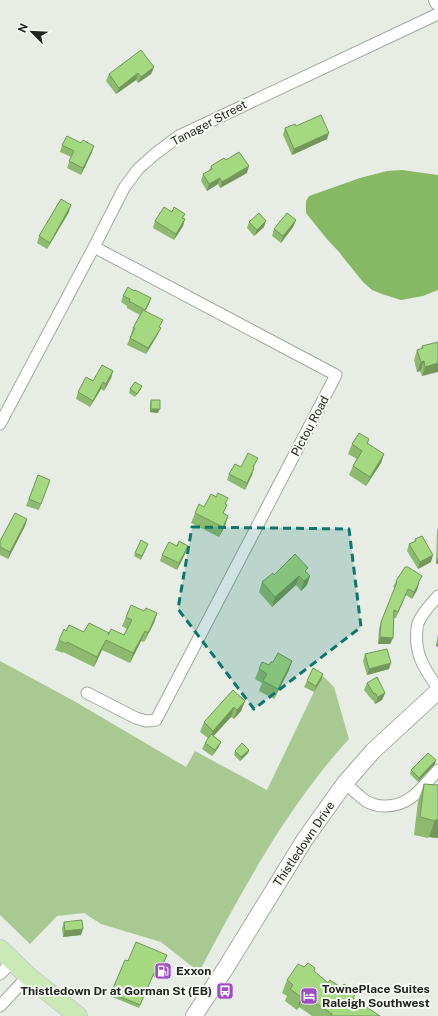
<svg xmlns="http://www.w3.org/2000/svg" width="438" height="1016" font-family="'Public Sans',sans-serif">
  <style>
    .green { fill: #a8ca92 }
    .water { fill: #87b964 }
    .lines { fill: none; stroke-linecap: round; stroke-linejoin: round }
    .street-casing { stroke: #a3a8a0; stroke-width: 13 }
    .secondary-casing { stroke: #a3a8a0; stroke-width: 18 }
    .primary-casing { stroke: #cacaca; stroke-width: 20 }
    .street { stroke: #fff; stroke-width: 11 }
    .secondary { stroke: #fff; stroke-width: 16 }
    .primary { stroke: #cbe9b6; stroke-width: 18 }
    .wall { fill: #8dba6f }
    .shaded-wall { fill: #73975a }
    .building { fill: #a4d881; stroke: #73975a }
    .marked { fill: #0f766e; fill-opacity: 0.2; stroke: #0f766e; stroke-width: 3; stroke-dasharray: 8 5; stroke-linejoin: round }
    .labels { text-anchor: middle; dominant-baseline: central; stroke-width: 4; stroke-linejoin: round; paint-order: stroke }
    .street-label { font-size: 12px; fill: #232422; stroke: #f4f9f1 }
    .poi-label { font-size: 12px; font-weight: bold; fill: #232422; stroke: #f4f9f1; text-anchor: start }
  </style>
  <rect width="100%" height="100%" fill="#e7ece4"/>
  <path class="green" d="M0,661L74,701L186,767L195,751L267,790L322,675L334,687L349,739C286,808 242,891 199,972L161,942L101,924L84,913L57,916L30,944L0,915Z"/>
  <path class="water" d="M402,170L438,175V290L423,296L401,300L382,294L372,290L363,282L342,256L340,253L326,238L306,213V201L309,196L360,178L387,171Z"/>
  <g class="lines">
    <defs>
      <path id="street" d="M0,424L94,247L124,188L138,169L155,154L179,136L438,14
        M438,596C431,604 423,612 419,621C417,624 417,627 417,630C414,654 425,670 438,688
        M87,693L136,718L146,721L156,720L336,375L94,247
        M345,783C352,789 359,796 366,801C371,804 378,806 384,806C410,807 422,787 438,770
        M0,974L13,961
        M0,1006L28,976"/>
      <path id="secondary" d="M437,0L438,2
        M194,1016L225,969L305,839L345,783L373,751L438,691"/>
      <path id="primary" d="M0,949L28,976L78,1016"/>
    </defs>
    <use href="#street" class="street-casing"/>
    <use href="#secondary" class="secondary-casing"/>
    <use href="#primary" class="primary-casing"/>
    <use href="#street" class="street"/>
    <use href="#secondary" class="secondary"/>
    <use href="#primary" class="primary"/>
  </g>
  <path class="wall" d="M154,67L151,74L138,83L136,80L116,94L106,81L109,74Z
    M296,126L327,139L292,155L283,135L285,128Z
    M62,145L92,152L81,175L67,168L71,157L60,152Z
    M226,160L247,173L220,188L218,184L207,191L201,181L203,174L209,171L211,166Z
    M69,212L47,249L37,243L39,236Z
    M172,212L185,214L183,218L185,219L183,226L174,240L153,228L155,221Z
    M296,220L293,227L281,243L272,236L274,229Z
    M249,222L264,227L254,236L247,228Z
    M123,296L151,298L149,304L145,311L160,327L158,334L146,354L127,345L131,335V334L133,328L140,315L127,308V306L121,302Z
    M438,342L422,376L420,371L417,372L414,360L417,350L421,349L422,346Z
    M113,371L111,378L104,391L101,389L90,407L76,399L78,392L93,381Z
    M130,389H141L135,397L129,393Z
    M151,400L158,413L150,412V403Z
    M367,443L384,454L381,463L366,486L349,475L353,466L357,459L348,454L352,444Z
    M255,464L254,468L252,475L245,490L227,480L229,474L241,467Z
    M38,475L50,480L39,510L26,506Z
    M226,504L223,514L228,516L225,526L219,537L191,523L195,513L204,507Z
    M27,519L25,526L8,559L0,555V541Z
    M438,527V564L436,563L437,531Z
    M415,539L431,562L418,569L407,551L409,544L414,542Z
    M148,544L141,560L134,556L135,553Z
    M186,552L177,570L160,561L162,555Z
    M307,572L310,576L307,585L301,591L296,585L272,607L259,592L262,582L274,575Z
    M396,581L419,583L417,590L412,599L406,595L396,618H394L393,638L390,644H378L379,628L395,588L393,587Z
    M144,611L157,613L154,623L144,642L141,641L130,663L102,650L94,667L63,652V653L55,650L59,640L66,631L109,633L124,635L127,629L122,626L126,617Z
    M438,634V647L436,646Z
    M365,654L389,669L367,675L363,661Z
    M273,662L289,670L274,699L259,691L262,683L255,679L259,669L269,665Z
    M323,674L321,680L314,692L304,687L307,681Z
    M367,683L385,693L382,700L375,704L373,700H372L364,690Z
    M245,701L241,711L234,719L231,717L213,736L221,742L218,748L212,756L202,749L205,743L208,738L200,732L204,722Z
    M249,750L248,753L240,761L234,755L235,751Z
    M435,764L418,782L410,774L411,770Z
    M424,784L438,785V838L429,837L428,838L414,835L418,801Z
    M64,922L81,935L63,937L62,928Z
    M167,955L157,978L152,976L139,1008L110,996L125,960L128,961Z
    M304,967L314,971L328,983L380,1016H312L299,1007L297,1010L285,1001L287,996L282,993L287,980Z"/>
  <path class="shaded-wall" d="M154,67L151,74L138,83L141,77Z
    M138,73L136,80L116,94L119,88Z
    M329,133L327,139L292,155L294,149Z
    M94,146L92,152L81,175L83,168Z
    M249,166L247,173L220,188L222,182Z
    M220,178L218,184L207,191L209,184Z
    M71,205L69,212L47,249L50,243Z
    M185,219L183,226L174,240L176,234Z
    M296,220L293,227L281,243L283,236Z
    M266,221L264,227L254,236L257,230Z
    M151,298L149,304L142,316Z
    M161,328L158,334L146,354L148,348Z
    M424,361L420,371L417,372L421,362Z
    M438,363V372L422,376L425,367Z
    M113,371L111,378L104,391L106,384Z
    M103,382L101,389L90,407L93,401Z
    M142,386L141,389L135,397L137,394Z
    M151,409H160L158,413L150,412Z
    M384,454L381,463L366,486L370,477Z
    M254,468L252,475L245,490L247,483Z
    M228,516L225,526L219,537L223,527Z
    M27,519L25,526L8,559L10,552Z
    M188,546L186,552L177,570L179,563Z
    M433,555L431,562L418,569L420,562Z
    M438,557V564L436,563Z
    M299,576L296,585L272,607L275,597Z
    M310,576L307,585L301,591L304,581Z
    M419,583L417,590L412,599L414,592Z
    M157,613L154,623L144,642L148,633Z
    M145,631L141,641L130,663L133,653Z
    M380,637L393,638L390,644H378Z
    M106,640L102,650L94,667L97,657Z
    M438,641V647L436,646Z
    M292,661L289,670L274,699L278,689Z
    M391,663L389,669L367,675L369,669Z
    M323,674L321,680L314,692L316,686Z
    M385,693L382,700L375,704L378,697Z
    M245,701L241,711L234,719L237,710Z
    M234,707L231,717L210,740L213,731Z
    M221,742L218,748L212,756L215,750Z
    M249,750L248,753L240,761L241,757Z
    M436,760L435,764L418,782L419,778Z
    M435,820H438V838L429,837Z
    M83,929L81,935L63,937L65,931Z
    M303,994L299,1007L297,1010L301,997Z"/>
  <path class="building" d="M141,50L154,67L141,77L138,73L119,88L109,74Z
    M321,115L329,133L294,149L285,128L295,124L296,126Z
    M67,136L81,143L83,140L94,146L83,168L69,161L74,151L62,145Z
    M239,152L249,166L222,182L220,178L209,184L203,174L212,169L211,166L224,158L226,160Z
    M61,199L71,205L50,243L39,236Z
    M164,207L172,212L174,207L185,214L182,218L185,219L176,234L155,221Z
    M259,213L266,221L257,230L249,222Z
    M287,213L296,220L283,236L274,229Z
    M128,287L134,291L135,290L151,298L145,310L129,301L130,299L123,296Z
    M143,310L163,320L159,327L161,328L148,348L130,338L135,328H133Z
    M438,342V363L425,367L424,361L421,362L417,350L423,348L422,346Z
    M102,365L113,371L106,384L103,382L93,401L78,392L86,377L93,381Z
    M135,382L142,386L137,394L130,389Z
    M151,400H160V409H151Z
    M359,433L369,439L367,443L384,454L370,477L353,466L362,451L352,444Z
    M248,453L258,458L253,467L254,468L247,483L229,474L235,464L241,467Z
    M38,475L50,480L41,504L29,499Z
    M218,493L228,498L225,504L227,505L223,513L228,516L223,527L195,513L199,504L204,507L211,494L216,497Z
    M15,513L27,519L10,552L0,547V541Z
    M422,536L433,555L420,562L409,544L416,541L415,539Z
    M141,540L148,544L142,556L135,553Z
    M179,541L188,546L179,563L162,555L169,542L177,546Z
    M295,554L308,568L305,571L310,576L304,581L299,576L275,597L262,582L273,573L274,575Z
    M405,567H408L422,576L418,583H419L414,592L408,589L398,612L394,610L393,638L380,637L381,622L397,582L396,581Z
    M131,605L144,611L146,608L157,613L148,633L145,631L133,653L106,640L97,657L67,642L66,644L59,640L64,629L66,631L69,625L84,632L89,623L109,633L108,635L111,629L124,635L132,620L126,617Z
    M387,649L391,663L369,669L365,654Z
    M278,653L292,661L278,689L263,681L267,674L259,669L262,662L269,665L271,662H273Z
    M313,668L323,674L316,686L307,681Z
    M377,677L385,693L378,697L375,693L374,694L367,683Z
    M233,690L245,701L237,710L234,707L213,731L204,722Z
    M211,734L221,742L215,750L205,743Z
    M242,743L249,750L241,757L235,751Z
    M428,753L436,760L419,778L411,770Z
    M424,784L438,785V820H435V821L420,817Z
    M82,920L83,929L65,931L64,922Z
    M136,942L167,955L158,975L154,973L140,1005L111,993L125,960L128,961Z
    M308,963L315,968L314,971L328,983L330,980L342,988L344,984L356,993L353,998L380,1016H331L332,1014L303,994L301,997L290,989L293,985L287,980L298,964L304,967Z"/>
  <path class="marked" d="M192,527L349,529L361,627L254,709L178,609Z"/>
  <defs>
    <symbol id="fuel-square" viewBox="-11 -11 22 22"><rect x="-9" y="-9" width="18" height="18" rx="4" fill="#9d50c1" stroke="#f4f9f1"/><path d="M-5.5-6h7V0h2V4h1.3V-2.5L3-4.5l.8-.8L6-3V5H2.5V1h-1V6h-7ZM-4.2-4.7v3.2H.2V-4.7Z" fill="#fff"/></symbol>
    <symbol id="bus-square" viewBox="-11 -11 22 22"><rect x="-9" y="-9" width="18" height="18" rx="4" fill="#9d50c1" stroke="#f4f9f1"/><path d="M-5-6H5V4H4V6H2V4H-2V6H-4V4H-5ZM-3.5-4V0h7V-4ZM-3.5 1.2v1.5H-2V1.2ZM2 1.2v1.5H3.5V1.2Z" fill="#fff"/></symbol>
    <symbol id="hotel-square" viewBox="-11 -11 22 22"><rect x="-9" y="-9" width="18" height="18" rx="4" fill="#9d50c1" stroke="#f4f9f1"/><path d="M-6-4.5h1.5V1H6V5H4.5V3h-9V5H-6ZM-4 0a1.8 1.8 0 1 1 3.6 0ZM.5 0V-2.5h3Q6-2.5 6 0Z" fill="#fff"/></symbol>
  </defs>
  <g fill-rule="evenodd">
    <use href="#fuel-square" x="153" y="961" width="20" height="20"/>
    <use href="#bus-square" x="215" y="981" width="20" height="20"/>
    <use href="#hotel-square" x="299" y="986" width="20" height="20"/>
  </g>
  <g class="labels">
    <g class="street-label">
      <text transform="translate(209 123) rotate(-28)">Tanager Street</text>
      <text transform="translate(310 426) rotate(-62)">Pictou Road</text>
      <text transform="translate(304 844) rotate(-56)">Thistledown Drive</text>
    </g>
    <g class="poi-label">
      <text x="176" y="971">Exxon</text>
      <text x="322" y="989">TownePlace Suites<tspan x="322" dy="14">Raleigh Southwest</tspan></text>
      <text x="212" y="991" text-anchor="end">Thistledown Dr at Gorman St (EB)</text>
    </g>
  </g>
  <g transform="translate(32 32) rotate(294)" stroke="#f4f9f1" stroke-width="3" paint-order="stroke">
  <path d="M0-3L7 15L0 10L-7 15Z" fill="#232422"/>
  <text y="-6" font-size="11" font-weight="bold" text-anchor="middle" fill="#232422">N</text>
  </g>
</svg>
